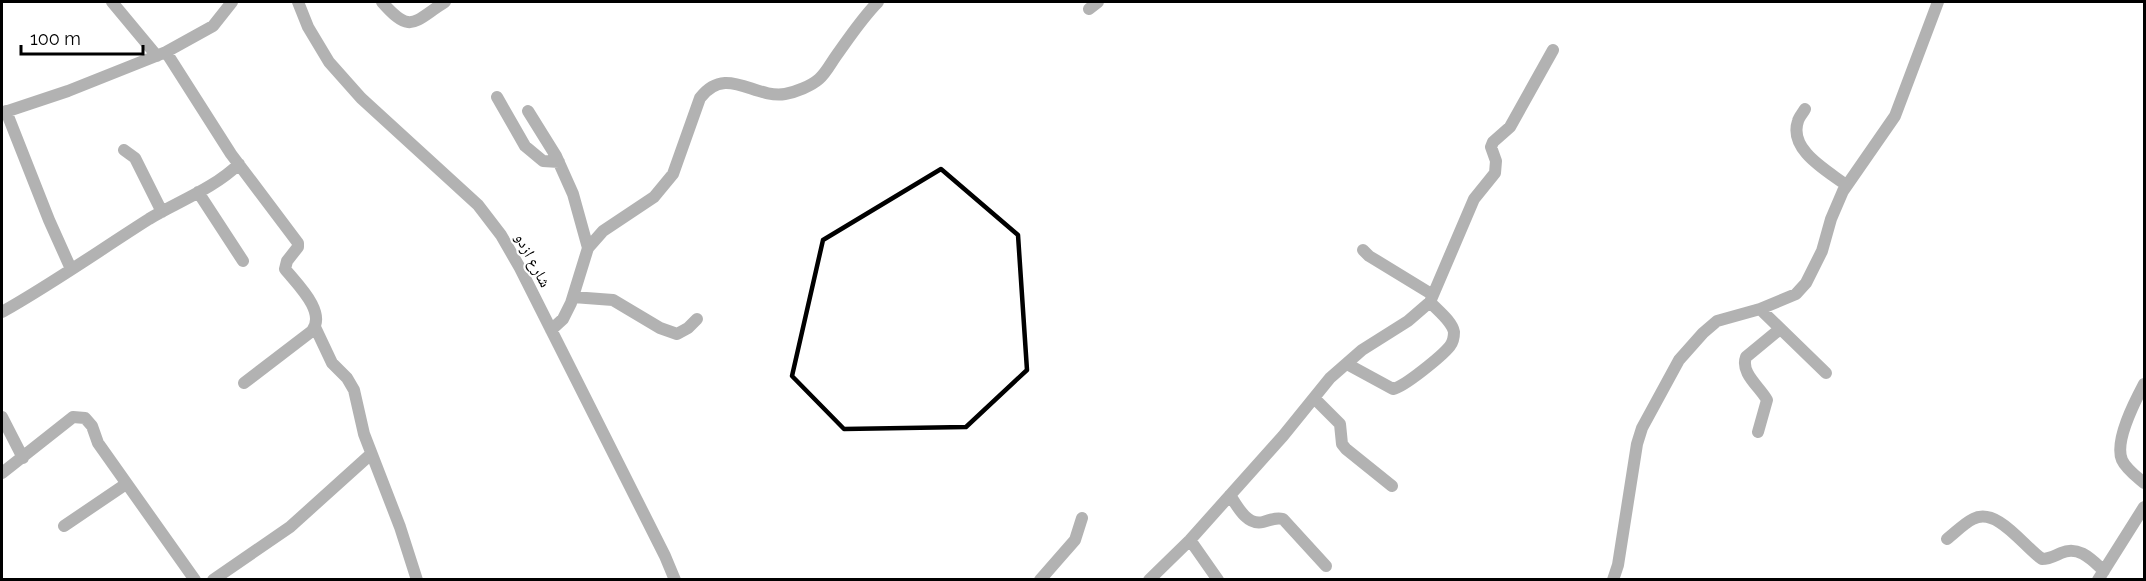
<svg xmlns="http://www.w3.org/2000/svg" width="2146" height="581" font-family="Raleway,'Noto Naskh Arabic',sans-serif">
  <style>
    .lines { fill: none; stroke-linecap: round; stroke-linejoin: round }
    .minor { stroke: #555; stroke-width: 12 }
    .marked { fill: none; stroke: #000; stroke-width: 4.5; stroke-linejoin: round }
    .labels { text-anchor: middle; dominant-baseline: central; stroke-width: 4.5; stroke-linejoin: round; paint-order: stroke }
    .street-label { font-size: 16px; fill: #000; stroke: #fff }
  </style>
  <rect width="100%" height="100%" fill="#fff"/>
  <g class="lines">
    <path class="minor" d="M112,2L157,56
      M298,2L308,27L329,62L361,98L478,205L501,235L520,268L665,556L675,580
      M382,2C411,35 413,22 445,2
      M1089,9L1098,2
      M166,52L231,154L298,243V247L287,261L285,269C297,284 327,312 312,331L244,383
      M497,97L525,146L543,161L559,162
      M1805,109C1803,113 1799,117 1798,121C1788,150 1828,171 1846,185
      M6,111L49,220L71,269
      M528,111L556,156L573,194L588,248
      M2,113L68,91L166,52L213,26L232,2
      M124,150L135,158L162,212
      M198,192L243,261
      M1363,250L1369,256L1433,295
      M573,297L613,300L660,328L677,334L688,328L697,319
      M1760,309L1826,373
      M2,312C52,284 100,250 149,219C179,201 213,189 239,164
      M315,327L332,363L347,378L354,390L364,434L400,527L417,580
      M551,330L563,319L571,303L588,248L603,231L654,197L673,174L700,98C726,64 754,99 785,94C796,92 811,86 819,79C826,73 831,63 836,56C849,38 862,18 878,2
      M1347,364L1393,389C1404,387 1442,356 1450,346C1453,342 1454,337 1454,332C1452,321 1437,310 1430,302
      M2144,384C2135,401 2114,441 2122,460C2126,469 2137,477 2144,483
      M1314,398L1340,424L1342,444L1346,449L1392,486
      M2,417L23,458
      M1758,432L1767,400C1760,387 1740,373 1746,357L1780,329
      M2,473L73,417L85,418L92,426L98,443L195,580
      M1230,495C1237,506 1247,526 1263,522C1271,520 1275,517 1283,519L1326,566
      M64,526L126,484
      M1947,539C1955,533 1963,524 1973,519C1997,506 2024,547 2042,559C2049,559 2054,556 2061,553C2079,545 2092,560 2104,571
      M1190,540L1218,580
      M213,580L290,527L371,454
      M1040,580L1075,540L1082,518
      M1149,580L1190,540L1283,436L1330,378L1362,350L1408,321L1430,302L1474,199L1495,173L1496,161L1491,147L1493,142L1510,127L1553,50
      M1613,580L1618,565L1637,444L1642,428L1679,360L1703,333L1717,321L1760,309L1796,294L1806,283L1822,251L1831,219L1843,191L1895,116L1938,2
      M2098,580L2144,507"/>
  </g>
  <path d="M0 0H2146V581H0ZM941,169L1018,235L1027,370L966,427L844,429L792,376L823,240Z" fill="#fff" fill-opacity=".55" fill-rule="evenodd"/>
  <path class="marked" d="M941,169L1018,235L1027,370L966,427L844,429L792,376L823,240Z"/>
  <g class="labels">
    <g class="street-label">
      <text transform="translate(533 260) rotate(62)">شارع ازدو</text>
    </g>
  </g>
  <rect width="2146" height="581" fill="none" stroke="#000000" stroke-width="6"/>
  <path d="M21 45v9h122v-9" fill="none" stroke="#000000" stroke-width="3"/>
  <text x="30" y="45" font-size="18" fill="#000000" stroke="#ffffff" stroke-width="4.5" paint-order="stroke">100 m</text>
</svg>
